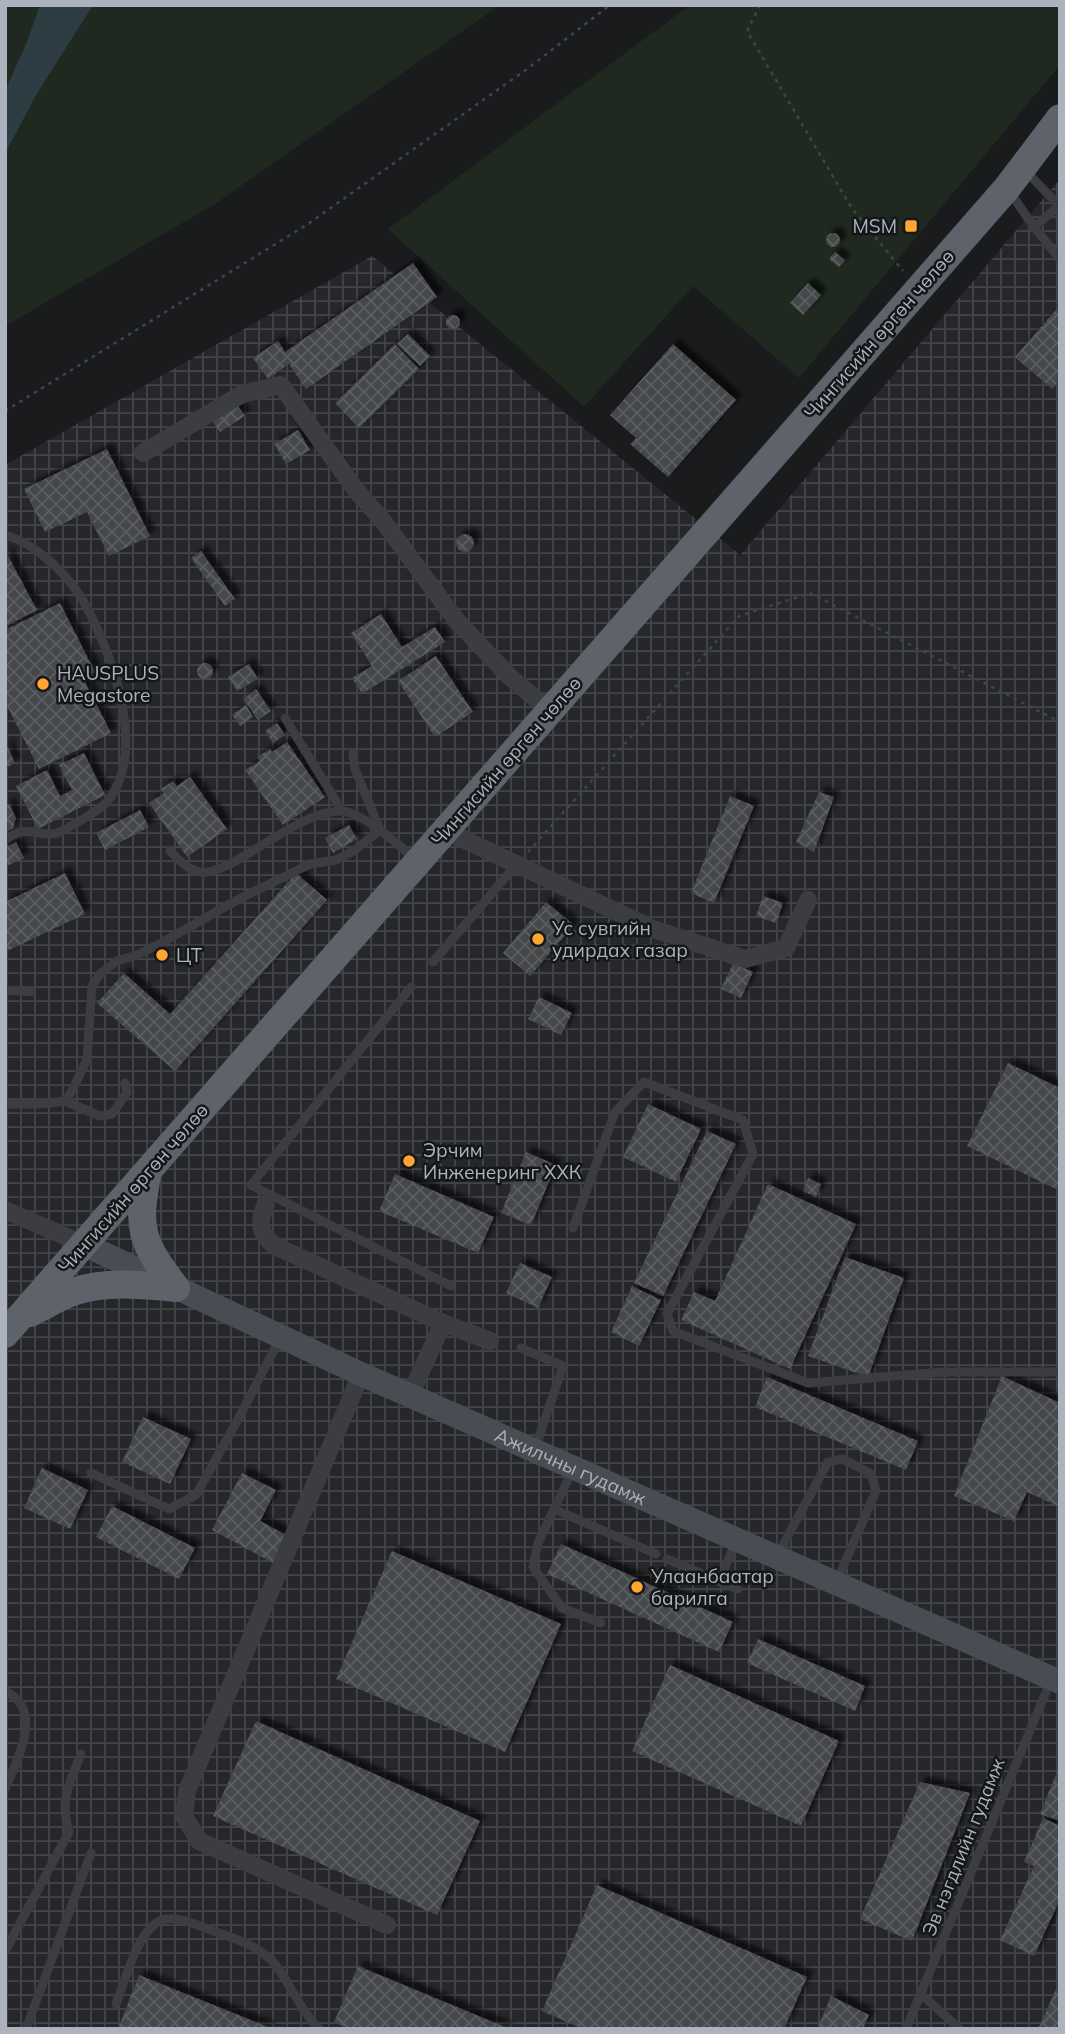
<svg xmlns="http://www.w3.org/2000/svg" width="1065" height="2034" font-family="Mulish,sans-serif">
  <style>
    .industrial { fill: url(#industrial-grid) }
    .grass { fill: #1f2920 }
    .water { fill: #2e3c43 }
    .building { fill: url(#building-cross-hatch); filter: url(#shadow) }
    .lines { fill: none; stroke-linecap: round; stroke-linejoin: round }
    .path { stroke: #41444a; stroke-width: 2.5; stroke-dasharray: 3.5 5; stroke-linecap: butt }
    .service { stroke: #3b3d43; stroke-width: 9 }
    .minor { stroke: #3b3d43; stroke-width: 18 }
    .secondary { stroke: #494c53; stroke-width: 24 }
    .trunk { stroke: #5e626b; stroke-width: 28 }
    .poi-dot { fill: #ffa531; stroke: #151618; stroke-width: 2.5 }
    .labels { text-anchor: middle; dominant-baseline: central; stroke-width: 5; stroke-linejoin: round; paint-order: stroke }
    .poi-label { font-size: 19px; fill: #acb3be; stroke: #151618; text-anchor: start }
    .street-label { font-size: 19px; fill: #acb3be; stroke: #151618 }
  </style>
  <defs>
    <pattern id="industrial-grid" width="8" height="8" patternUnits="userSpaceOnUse" patternTransform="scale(1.75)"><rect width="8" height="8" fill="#26272a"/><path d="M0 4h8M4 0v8" fill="none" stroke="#434447"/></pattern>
    <pattern id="building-cross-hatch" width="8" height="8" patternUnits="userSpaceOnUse" patternTransform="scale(1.75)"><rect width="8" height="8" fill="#44464a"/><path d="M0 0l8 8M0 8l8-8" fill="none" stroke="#5c5e62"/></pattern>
    <filter id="shadow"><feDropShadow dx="6" dy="-6" stdDeviation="2" flood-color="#0009"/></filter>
  </defs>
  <rect width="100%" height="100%" fill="#1a1b1d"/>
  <path class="industrial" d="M1060,179V2029H5V465L372,256L740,555Z"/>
  <path class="grass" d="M5,5H500L215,204L5,326Z
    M690,5H1060V65L799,378L693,286L584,407L388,229Z"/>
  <path class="water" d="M40,5H93L36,95L5,154V91L26,44Z"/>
  <path class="building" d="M826 240a7 7 0 1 1 14 0a7 7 0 1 1-14 0Z
    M835,252L845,260L839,267L829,259Z
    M413,263L437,297L306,389L289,364L268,379L253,358L278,341L285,352Z
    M808,283L821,295L803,315L790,303Z
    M1060,305V379L1052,389L1015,357Z
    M446 322a7 7 0 1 1 14 0a7 7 0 1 1-14 0Z
    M408,334L430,356L420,366L397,344Z
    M395,344L419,369L359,428L335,403Z
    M673,344L736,400L668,477L630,444L636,438L610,415Z
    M236,403L245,416L220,432L212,420Z
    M298,430L310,450L286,464L274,444Z
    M107,449L150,536L109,556L87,512L45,532L24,489Z
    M456 543a9 9 0 1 1 18 0a9 9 0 1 1-18 0Z
    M201,551L235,599L225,606L191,558Z
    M7,554L37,610L8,625L5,619V555Z
    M60,603L95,672L83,678L111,733L39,769L5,702V630Z
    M381,614L402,647L435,627L445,642L362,694L352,678L372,666L351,633Z
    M436,656L473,712L435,737L398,681Z
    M197 671a8 8 0 1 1 16 0a8 8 0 1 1-16 0Z
    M249,664L258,679L237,691L228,677Z
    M256,689L271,711L258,720L243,699Z
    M246,705L253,717L240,726L232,715Z
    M277,723L285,735L273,743L265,731Z
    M5,742L15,763L5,768Z
    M287,742L325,797L283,825L245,770L260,761L257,757L270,749L272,752Z
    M84,753L105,795L38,829L16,786L47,770L60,796L72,790L59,765Z
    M190,777L227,829L187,857L149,803L164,793L161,789L173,781L177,786Z
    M819,792L834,797L814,852L796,842Z
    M730,796L754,806L714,903L691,893Z
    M9,804L16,818L13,828L5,832V806Z
    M140,810L149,827L105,850L96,833Z
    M349,825L357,839L333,853L325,838Z
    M16,842L24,858L5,867V848Z
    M65,873L85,914L5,952V902Z
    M296,873L327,900L175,1071L97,1003L124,973L170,1014Z
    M763,896L783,903L776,923L756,916Z
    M546,902L574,925L530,976L503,953Z
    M733,963L753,972L741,998L721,989Z
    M539,997L572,1013L561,1035L528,1019Z
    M1008,1063L1060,1088V1191L967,1146Z
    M648,1104L701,1129L676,1182L623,1157Z
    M707,1131L736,1144L663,1296L634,1283Z
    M526,1152L556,1165L531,1225L501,1213Z
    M395,1174L494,1217L478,1253L379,1211Z
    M808,1178L821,1184L816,1197L803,1191Z
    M768,1184L856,1224L790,1369L681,1320L694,1292L715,1301Z
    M845,1257L904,1278L868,1377L808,1356Z
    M520,1263L552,1277L538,1308L506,1293Z
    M632,1286L661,1300L639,1346L611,1332Z
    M1002,1376L1060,1403V1507L1027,1492L1014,1521L954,1496Z
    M767,1377L918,1441L906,1470L755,1407Z
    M143,1417L191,1439L170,1484L122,1462Z
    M42,1468L88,1490L70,1529L24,1508Z
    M242,1473L276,1490L260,1521L290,1537L275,1564L212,1530Z
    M112,1506L195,1548L179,1579L96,1537Z
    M561,1544L733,1622L719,1652L547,1574Z
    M392,1551L561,1624L505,1752L336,1679Z
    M758,1639L865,1686L855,1711L747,1663Z
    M670,1665L839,1741L801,1826L632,1751Z
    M256,1721L480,1821L437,1915L213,1816Z
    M1060,1764V1821L1040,1814Z
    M920,1782L970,1793L912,1941L860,1919Z
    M1043,1818L1060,1826V1899L1034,1956L1000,1940L1034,1866L1024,1862Z
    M597,1885L807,1977L784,2029H583L542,2011Z
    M358,1966L510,2029H350L334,2022Z
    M139,1975L273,2029H118Z
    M1060,1980V2029H1038Z
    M831,1996L869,2015L863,2029H817Z"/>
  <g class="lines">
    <path class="path" d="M760,5L747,31L851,207L903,271
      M5,411L308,224L527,69L610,5
      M528,852L739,616L810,593L1060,722"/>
    <path class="service" d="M1025,170L1060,207
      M1009,191L1034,227L1060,259
      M1034,227L1060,205
      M5,535C35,543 66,573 82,599C111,649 149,752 107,802C100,810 67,829 57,833C45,837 31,829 20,832C15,834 10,837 5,839
      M285,718L342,811
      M170,851C179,860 188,870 201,872C208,874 214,870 221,868C255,854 306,810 341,811C363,812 400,846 416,860
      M433,962L516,865
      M411,987L251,1185L451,1286
      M5,990L31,992
      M65,1101L100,1116L112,1114L127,1092L125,1083
      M5,1104H42L65,1101L72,1091L87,1059L92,986L100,974L117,961L137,955L163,942L237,900L310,864L336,860L355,850L380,830L355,769L353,753
      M573,1228L615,1112L644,1082L743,1120L753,1154L667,1314L673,1331L808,1383L943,1372H1060
      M521,1348L563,1366L535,1449
      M573,1469L538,1543L533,1567L562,1608L601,1623
      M91,1473L169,1509L196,1495L242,1412L280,1338
      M554,1509L656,1554
      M777,1556L828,1462L843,1459L871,1474L876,1491L836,1583
      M667,1559L738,1589
      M719,1582L736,1541
      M5,1691C45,1709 17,1761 5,1789
      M5,1951L69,1832C59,1800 70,1783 81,1754
      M921,1994L960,2029
      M116,2004C125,1981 139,1923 166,1919C181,1917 199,1926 213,1931C234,1938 259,1946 274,1963C289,1981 304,2017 320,2029
      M26,2029L91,1853
      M906,2029L1051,1680"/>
    <path class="minor" d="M143,453L242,394L281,385L355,489L383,521L456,620L510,677L550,711
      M444,830L653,929L745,959L786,948L808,900
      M266,1204C258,1222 259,1234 275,1246L443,1323L490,1341
      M5,1210L83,1244
      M361,1374L187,1791L184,1816L199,1841L387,1925
      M410,1395L443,1323"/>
    <path class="secondary" id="s1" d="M83,1244L361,1374L1060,1682"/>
    <path class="trunk" d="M148,1171C136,1229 141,1242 176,1288
      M30,1313C45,1306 60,1296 76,1291C109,1281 142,1285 176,1288
      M5,1334L1007,188L1060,118"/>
  </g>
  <g class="poi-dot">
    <rect x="904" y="219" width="14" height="14" rx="3.5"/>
    <circle cx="43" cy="684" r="7"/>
    <circle cx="538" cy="939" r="7"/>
    <circle cx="162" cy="955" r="7"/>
    <circle cx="409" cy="1161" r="7"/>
    <circle cx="637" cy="1587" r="7"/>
  </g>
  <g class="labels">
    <g class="poi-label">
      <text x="897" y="226" text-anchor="end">MSM</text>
      <text x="57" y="673">HAUSPLUS<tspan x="57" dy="22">Megastore</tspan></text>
      <text x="552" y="928">Ус сувгийн<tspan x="552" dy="22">удирдах газар</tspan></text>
      <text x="176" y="955">ЦТ</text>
      <text x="423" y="1150">Эрчим<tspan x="423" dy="22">Инженеринг ХХК</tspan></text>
      <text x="651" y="1576">Улаанбаатар<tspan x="651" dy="22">барилга</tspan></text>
    </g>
    <g class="street-label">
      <text transform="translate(879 334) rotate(-49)">Чингисийн өргөн чөлөө</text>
      <text transform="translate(506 761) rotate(-49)">Чингисийн өргөн чөлөө</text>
      <text transform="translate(133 1188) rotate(-49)">Чингисийн өргөн чөлөө</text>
      <text stroke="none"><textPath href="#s1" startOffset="536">Ажилчны гудамж</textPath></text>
      <text transform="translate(963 1847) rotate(-68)">Эв нэгдлийн гудамж</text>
    </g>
  </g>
  <rect width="1065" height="2034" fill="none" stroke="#acb3be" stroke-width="14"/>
</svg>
